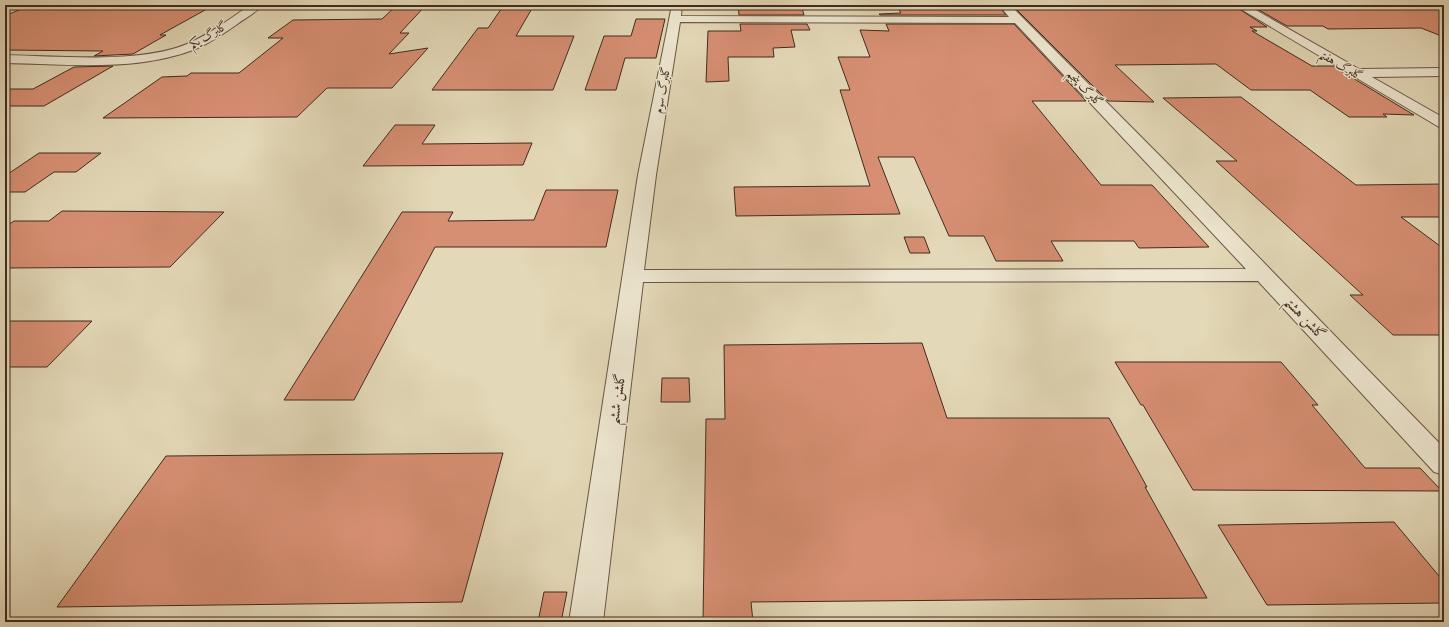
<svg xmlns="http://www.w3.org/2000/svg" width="1449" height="627" font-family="'IM FELL Great Primer',Amiri,serif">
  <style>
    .building { fill: #d78f73; stroke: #412b1f }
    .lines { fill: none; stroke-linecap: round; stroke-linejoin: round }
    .street-casing { stroke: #6a5645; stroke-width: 2 }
    .street { fill: #ede6d0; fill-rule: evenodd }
    .labels { text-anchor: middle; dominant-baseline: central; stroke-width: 3; stroke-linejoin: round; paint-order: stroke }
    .far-street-label { font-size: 12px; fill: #412b1f; stroke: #ede6d0 }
    .street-label { font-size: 14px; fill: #412b1f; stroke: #ede6d0 }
  </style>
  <rect width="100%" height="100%" fill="#e3d8b7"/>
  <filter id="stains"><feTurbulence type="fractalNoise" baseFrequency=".005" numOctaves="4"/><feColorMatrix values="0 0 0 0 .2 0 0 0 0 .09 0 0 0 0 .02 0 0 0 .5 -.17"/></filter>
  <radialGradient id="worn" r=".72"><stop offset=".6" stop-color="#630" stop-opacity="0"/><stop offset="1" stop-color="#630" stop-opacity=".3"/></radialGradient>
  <path class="building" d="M30,5H214L160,35H166L133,54L94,56L103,51L5,50V16Z
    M397,5H426L400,33H409L389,54L428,48L392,88H327L297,117L103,118L162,77L187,76L191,73H239L283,38H268L293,20L382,19Z
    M504,5H534L516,36H574L553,90H432L478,28H488Z
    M738,5H801L804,15H739Z
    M896,5H998L1006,15H880L879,14L901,13Z
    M1012,5H1233L1267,27H1250L1257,31H1252L1312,66H1333L1414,115L1383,114L1387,117H1349L1310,90H1251L1216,64L1115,65L1154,102L1108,101Z
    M1250,5H1444V37L1421,28L1328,29L1323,26H1287Z
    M636,19H665L656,58H625L616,90H585L604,36H631Z
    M740,24H807L810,30H791L795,47L773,48L774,57H728L729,81L706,82L708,31H741Z
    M886,24H1014L1086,101H1032L1101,185H1152L1209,247L1139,248L1134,241H1051L1063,261H996L984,236H949L914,157H878L900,214L736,216L734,187L870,186L840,90H850L838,57H870L860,30L889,31Z
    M113,66L44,106H5V89H33L74,67Z
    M1241,97L1356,185L1444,184V217H1401L1444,249V335H1393L1350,295H1363L1216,161H1237L1163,98Z
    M395,125H435L422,144L532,143L523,165L363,166Z
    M39,153H101L76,172H54L25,192H5V176Z
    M546,190H618L606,247H435L354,400H284L402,212H453L448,221L534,220Z
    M62,211L224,212L170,267L5,268V227L14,221H49Z
    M904,237H924L930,253H910Z
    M5,321H92L47,367H5Z
    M922,343L947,418H1109L1147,487H1145L1207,598L751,602L753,622H703L706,419H725L724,345Z
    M1115,362H1281L1318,405H1312L1365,468H1420L1442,491L1193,490L1143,405H1141Z
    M662,378H689L690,402H661Z
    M503,453L462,602L57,607L166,456Z
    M1394,522L1444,582V603L1267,605L1218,525Z
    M544,592H567L561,622H538Z"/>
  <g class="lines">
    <defs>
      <path id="street" d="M250,5H262C256,13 244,19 236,25C223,34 209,44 193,50C134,72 67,64 5,63V55C58,56 139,64 187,44C210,34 230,19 250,5Z
        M672,5H682L681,16L1009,17L999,5H1010L1172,168L1444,448V475L1434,472L1258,281L643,282L603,622H569L638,175ZM680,22L1015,23L1246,269L644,270L656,175Z
        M1234,5H1247L1359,69L1444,68V76L1372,77L1444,118V129L1439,127Z"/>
    </defs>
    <use href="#street" class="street-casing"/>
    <use href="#street" class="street"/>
  </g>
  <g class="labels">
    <g class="far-street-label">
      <text transform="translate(208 35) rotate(-30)">گلبرگ یکم</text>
      <text transform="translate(1341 65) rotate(30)">گلبرگ هفتم</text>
      <text transform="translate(1085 88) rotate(46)">گلبرگ پنجم</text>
      <text transform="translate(662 90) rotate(-80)">گلبرگ سوم</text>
    </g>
    <g class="street-label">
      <text transform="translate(1305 318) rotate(46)">گلشن هشتم</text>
      <text transform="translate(617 399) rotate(-82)">گلشن ششم</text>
    </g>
  </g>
  <rect width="1449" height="627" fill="none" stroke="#e3d8b7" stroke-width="20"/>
  <rect x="6" y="6" width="1437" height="615" fill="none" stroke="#412b1f" stroke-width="2"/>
  <rect x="10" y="10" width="1429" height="607" fill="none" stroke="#412b1f"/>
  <rect width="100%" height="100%" filter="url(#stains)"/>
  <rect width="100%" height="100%" fill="url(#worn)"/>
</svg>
